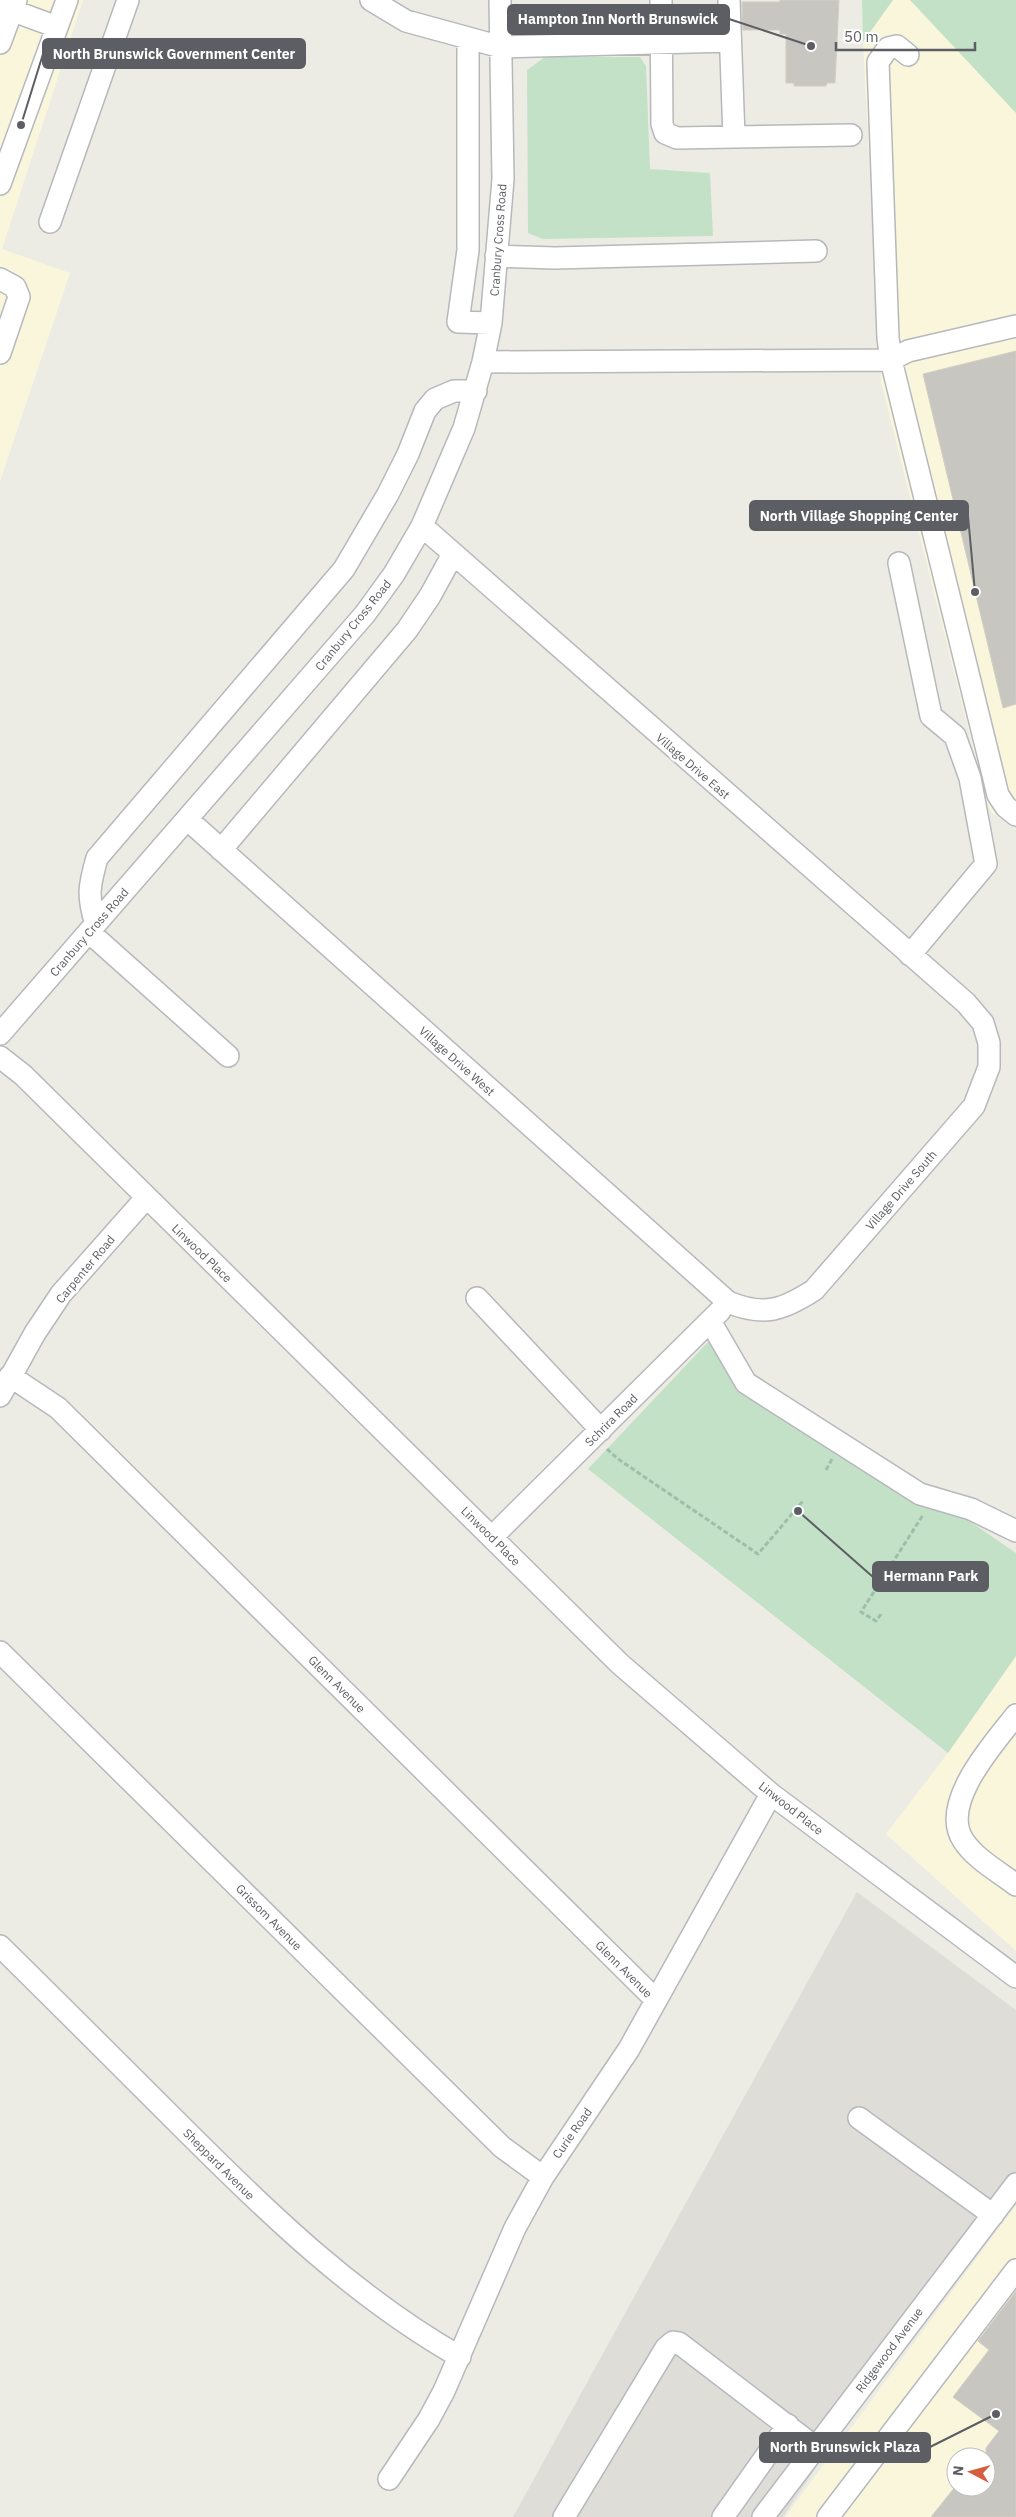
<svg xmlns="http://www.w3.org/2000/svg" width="1016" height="2517" font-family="'IBM Plex Sans',sans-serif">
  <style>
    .commercial { fill: #faf6dc; fill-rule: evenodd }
    .industrial { fill: #deddd8 }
    .green { fill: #c3e1c7 }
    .building { fill: #c8c6c0; stroke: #d1cec3 }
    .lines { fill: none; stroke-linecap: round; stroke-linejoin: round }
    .minor-casing { stroke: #b6b8bc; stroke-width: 24 }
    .path { stroke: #9cbfaa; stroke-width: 3; stroke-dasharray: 5 2.5; stroke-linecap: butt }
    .minor { stroke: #fff; stroke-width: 21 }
    .labels { text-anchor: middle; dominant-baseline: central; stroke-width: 5; stroke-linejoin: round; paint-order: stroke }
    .street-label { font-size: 12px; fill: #5c5e63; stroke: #fff }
    .leader { fill: none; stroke: #5c5e63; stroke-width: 2 }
    .callout-dot { fill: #5c5e63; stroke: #fff; stroke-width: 2 }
    .callout { fill: #5c5e63; stroke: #5c5e63; stroke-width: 2 }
    .callout-label { font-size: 14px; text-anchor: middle; font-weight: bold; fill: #fff }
  </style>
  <rect width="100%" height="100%" fill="#edece4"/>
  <path class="commercial" d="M0,0H83L2,249L70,273L0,481Z
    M893,0H910L1016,113V827L992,813L987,803L881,382L863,42Z
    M1016,1656V1951L886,1834L948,1753Z
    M1016,2205V2517H785ZM956,2457H986V2487H956Z"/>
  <path class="industrial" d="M857,1892L1016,2010V2172L783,2517H513Z"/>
  <path class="green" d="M862,0H893L863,42Z
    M910,0H1016V113Z
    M545,57H640L646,66L650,169L710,173L713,236L543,239L528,233L527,70Z
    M708,1342L1016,1553V1656L948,1753L588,1469Z"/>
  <path class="building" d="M780,0H839L835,83H827L826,86H794V83H786V34H780V30H743L742,2H780Z
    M1016,351V704L1003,708L923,374Z
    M1016,2291V2517H931L955,2487H986V2448L999,2431L953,2397L989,2350L978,2341Z"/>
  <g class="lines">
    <defs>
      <path id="minor" d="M371,0L406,21L501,47L730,41
        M661,0L662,124L665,133L677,138L851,135
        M729,0L734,137
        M0,6L57,27
        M468,38V250L458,322L491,323
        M0,43L16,0
        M908,55L897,46L888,48L878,62L888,338L891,360L998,795L1006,807L1016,815
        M0,184L67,0
        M50,222L128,0
        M496,256L555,258L816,251
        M0,279L15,287L19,297L0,353
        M483,362L891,360L908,351L1016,326
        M899,563L931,716L955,736L970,778L986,864L910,955
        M187,819L728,1302C764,1317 783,1310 814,1290L974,1106L989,1067V1043L983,1023L966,1003L422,526
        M221,850L407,630L430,596L453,554
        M96,924C87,896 89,886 97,858L344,569L388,494L408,454L425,411L435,399L454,391H476
        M89,932L228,1056
        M0,1034L365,614L394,574L422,526L464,428L483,362L491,323L503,179L500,0
        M0,1057L23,1075L620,1664L771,1794L1016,1977
        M477,1298L601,1430
        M710,1321L746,1383L920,1494L971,1509L1016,1531
        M10,1376L58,1408L656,2000
        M0,1396L35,1333L61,1294L146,1198
        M492,1537L720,1311
        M0,1652L502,2147L543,2177
        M1016,1715C995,1742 939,1803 963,1840C975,1859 998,1871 1016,1885
        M0,1946C62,2007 123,2068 185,2130C270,2215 355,2297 460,2357
        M859,2118L993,2215
        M389,2479L429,2419L444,2391L515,2228L543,2177L629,2049L771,1794
        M564,2517L666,2348L673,2342L679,2343L815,2447
        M723,2517L788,2425
        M763,2517L1016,2184
        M828,2517L1016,2270"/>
    </defs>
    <use href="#minor" class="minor-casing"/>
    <path class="path" d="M607,1449L618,1459L758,1554L803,1501
      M826,1470L832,1459
      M881,1614L876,1621L861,1612L923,1515"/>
    <use href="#minor" class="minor"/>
  </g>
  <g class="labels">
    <g class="street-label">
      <text transform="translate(498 240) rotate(-86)">Cranbury Cross Road</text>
      <text transform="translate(353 625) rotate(-51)">Cranbury Cross Road</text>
      <text transform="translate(693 766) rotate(41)">Village Drive East</text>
      <text transform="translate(89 932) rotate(-49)">Cranbury Cross Road</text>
      <text transform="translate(457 1061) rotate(42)">Village Drive West</text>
      <text transform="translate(901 1190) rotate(-49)">Village Drive South</text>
      <text transform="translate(202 1253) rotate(44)">Linwood Place</text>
      <text transform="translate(85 1269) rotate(-50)">Carpenter Road</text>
      <text transform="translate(611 1420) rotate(-45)">Schrira Road</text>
      <text transform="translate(491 1536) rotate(45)">Linwood Place</text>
      <text transform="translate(337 1684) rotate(45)">Glenn Avenue</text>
      <text transform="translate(791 1808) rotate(38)">Linwood Place</text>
      <text transform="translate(269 1917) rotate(45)">Grissom Avenue</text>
      <text transform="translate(624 1969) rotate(45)">Glenn Avenue</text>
      <text transform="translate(572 2133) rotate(-55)">Curie Road</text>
      <text transform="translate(219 2164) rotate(45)">Sheppard Avenue</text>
      <text transform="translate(889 2350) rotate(-53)">Ridgewood Avenue</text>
    </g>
  </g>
  <path class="leader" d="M811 46L729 19M21 125L43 54M975 592L968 516M798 1511L873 1577M996 2414L930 2447"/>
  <g class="callout-dot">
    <circle cx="811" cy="46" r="5"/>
    <circle cx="21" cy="125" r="5"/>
    <circle cx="975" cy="592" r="5"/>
    <circle cx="798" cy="1511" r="5"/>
    <circle cx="996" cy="2414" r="5"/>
  </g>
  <g class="callout">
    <rect x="508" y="5" width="221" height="29" rx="5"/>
    <rect x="43" y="39" width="262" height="29" rx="5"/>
    <rect x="750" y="501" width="218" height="29" rx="5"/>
    <rect x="873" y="1562" width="115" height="29" rx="5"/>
    <rect x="760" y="2433" width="170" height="29" rx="5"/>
  </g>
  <g class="callout-label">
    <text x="618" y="24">Hampton Inn North Brunswick</text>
    <text x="174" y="59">North Brunswick Government Center</text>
    <text x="859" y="521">North Village Shopping Center</text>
    <text x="931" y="1581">Hermann Park</text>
    <text x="845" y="2452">North Brunswick Plaza</text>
  </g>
  <g transform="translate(971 2472) rotate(276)"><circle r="24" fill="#ffffff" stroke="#bebfc1"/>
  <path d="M0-4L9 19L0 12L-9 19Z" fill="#d55e41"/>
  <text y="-8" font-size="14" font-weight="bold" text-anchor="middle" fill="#5c5e63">N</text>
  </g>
  <path d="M836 42v8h139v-8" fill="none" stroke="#5c5e63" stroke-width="2.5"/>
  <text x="844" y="42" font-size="15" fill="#5c5e63" stroke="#ffffff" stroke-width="4" paint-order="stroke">50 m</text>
</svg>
